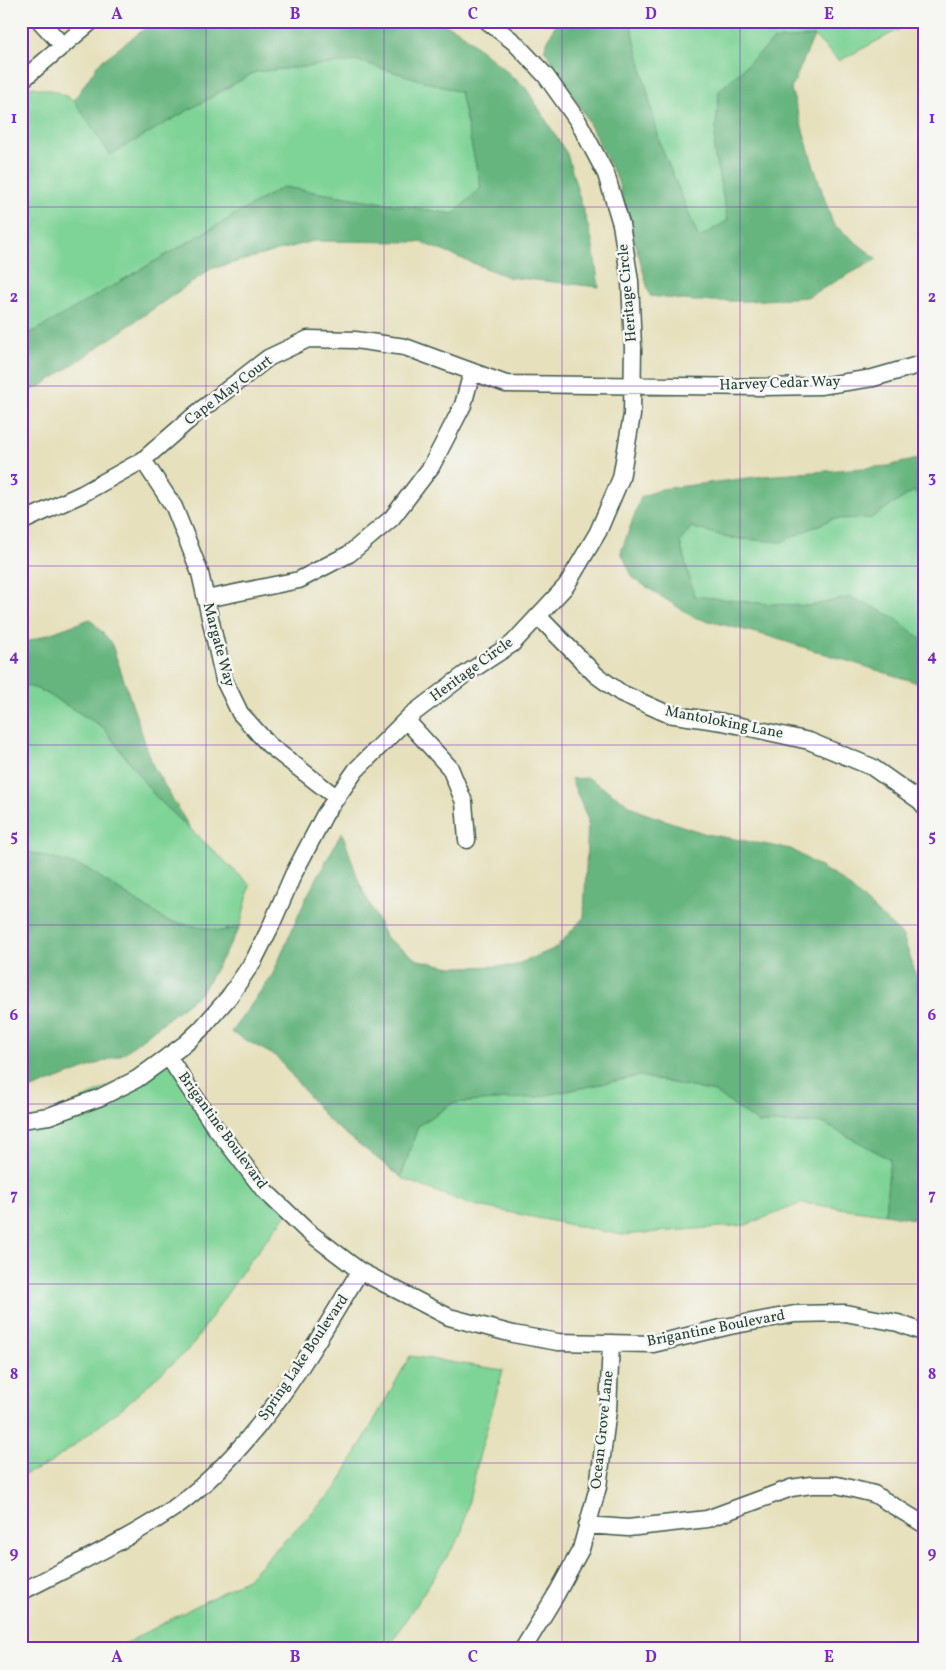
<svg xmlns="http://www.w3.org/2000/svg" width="946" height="1670" font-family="Vollkorn,serif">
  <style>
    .green { fill: #7ed396; stroke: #4e8865 }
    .forest { fill: #66b57f; stroke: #42795a }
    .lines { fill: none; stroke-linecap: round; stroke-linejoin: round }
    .minor-casing { stroke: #3d5548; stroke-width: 19 }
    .minor { stroke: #fff; stroke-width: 16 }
    .grid { fill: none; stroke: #7b2cbf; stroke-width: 1; stroke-opacity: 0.55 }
    .labels { text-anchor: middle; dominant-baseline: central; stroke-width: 5; stroke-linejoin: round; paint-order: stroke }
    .street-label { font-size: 15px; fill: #1f3d34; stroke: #f6f6f2 }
    .neatline { fill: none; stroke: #7b2cbf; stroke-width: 2 }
    .grid-label { font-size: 16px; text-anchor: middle; font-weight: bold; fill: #7b2cbf }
  </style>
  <rect width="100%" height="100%" fill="#f6f6f2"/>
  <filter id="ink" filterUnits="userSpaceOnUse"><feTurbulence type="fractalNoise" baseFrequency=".02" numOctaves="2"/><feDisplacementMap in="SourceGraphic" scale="10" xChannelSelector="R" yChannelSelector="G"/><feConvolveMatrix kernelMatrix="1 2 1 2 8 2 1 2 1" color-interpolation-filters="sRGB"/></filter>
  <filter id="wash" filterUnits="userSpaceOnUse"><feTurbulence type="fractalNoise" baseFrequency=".0096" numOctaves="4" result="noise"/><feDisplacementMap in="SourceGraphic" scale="20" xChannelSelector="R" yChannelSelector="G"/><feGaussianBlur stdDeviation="1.12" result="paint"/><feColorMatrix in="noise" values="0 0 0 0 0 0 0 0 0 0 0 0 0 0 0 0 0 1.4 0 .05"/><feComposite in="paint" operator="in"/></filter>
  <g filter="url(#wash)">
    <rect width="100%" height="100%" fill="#e6e0bc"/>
    <path class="green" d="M630,21H915L839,61L814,36L774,40L719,91L714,152L728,221L699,239L660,144Z
      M358,61L460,92L481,188L453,214L283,187L35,331L21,336V85L55,91L74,100L111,154L255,72Z
      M914,491L925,500V642L892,616L851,597L809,606L756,603L694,596L680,542L691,527L731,538L781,542L832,519L871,518Z
      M21,684L41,690L103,727L154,795L250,885L240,927L220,931L167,921L86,868L21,850Z
      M168,1056L288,1213L246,1266L191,1347L122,1408L51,1463L21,1476V1120L49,1116Z
      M640,1076L715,1092L758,1123H823L890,1159L885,1214L802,1203L746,1225L621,1235L469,1204L401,1178L418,1126L453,1103L537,1097Z
      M410,1356L503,1370L479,1457L461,1535L387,1649H115L247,1579L337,1487Z"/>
    <path class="forest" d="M155,21H436L459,31L526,88L567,154L592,240L599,287L508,277L420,242L313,241L211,269L43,385L21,395V336L35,331L283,187L453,214L481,188L460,92L358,61L255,72L110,155L74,100L99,63Z
      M557,21H630L660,144L699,238L728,220L714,152L719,91L774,40L814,36L791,89L812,161L833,224L877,259L807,297L749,301H693L650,296L618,181L584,113L544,49Z
      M925,457V500L914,491L871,518L832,519L781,542L731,538L691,527L680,542L694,596L756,603L809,606L851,597L892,616L925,642V664L918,683L768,636L693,617L633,578L621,552L641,497L661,489L764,476L888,466Z
      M90,619L111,642L153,766L191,830L154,795L103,727L41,690L21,684V644Z
      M588,778L641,812L706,834L791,849L843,881L903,936L925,1002V1221L885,1214L890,1159L823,1123H758L715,1092L640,1076L537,1097L453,1103L418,1126L401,1177L328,1120L277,1057L231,1032L271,978L306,898L342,832L359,882L386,938L418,960L451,967L513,966L556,948L584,917L588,820L571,779Z
      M21,850L86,868L167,921L220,931L240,927L202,992L123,1054L21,1093Z"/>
  </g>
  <g filter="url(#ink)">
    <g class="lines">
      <defs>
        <path id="minor" d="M40,21L63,46
          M21,81L92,21
          M143,460L174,507L188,542L200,573L224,680L240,713L269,745L337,798
          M21,522L82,494L143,460L197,413L268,358L308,339L355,340L405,347L506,384L764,387L820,386L873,378L925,363
          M206,599L299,580L349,554L392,518L431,467L463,405L472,372
          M538,616L596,675L621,693L668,714L723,722L809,741L872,767L920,801L925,807
          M406,720L450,768L464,802L467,840
          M168,1056L212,1123L263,1189L306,1230L360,1271L449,1317L513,1334L558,1342L653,1344L730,1326L795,1314L845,1313L898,1323L925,1333
          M21,1120L49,1116L101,1097L137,1079L185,1044L201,1029L229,997L254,960L270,928L293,875L325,814L356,770L411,715L464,675L512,644L566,586L598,532L621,478L632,415L633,347L630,281L621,224L606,174L578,121L546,76L514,42L487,21
          M587,1525L628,1528L707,1519L791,1488L811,1485H837L874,1494L925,1525
          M21,1592C73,1565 126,1541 174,1508C257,1448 308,1356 360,1271
          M523,1649L557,1593L581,1549L598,1487L608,1410L611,1343"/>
      </defs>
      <use href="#minor" class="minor-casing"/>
      <use href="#minor" class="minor"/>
    </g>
  </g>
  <path class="grid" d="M206,21V1649M384,21V1649M562,21V1649M740,21V1649M21,207H925M21,386H925M21,566H925M21,745H925M21,925H925M21,1104H925M21,1284H925M21,1463H925"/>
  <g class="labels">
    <g class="street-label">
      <text transform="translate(628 293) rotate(-95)">Heritage Circle</text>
      <text transform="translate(780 384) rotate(-2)">Harvey Cedar Way</text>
      <text transform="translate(229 391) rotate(-37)">Cape May Court</text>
      <text transform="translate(218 645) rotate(75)">Margate Way</text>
      <text transform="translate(472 670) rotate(-36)">Heritage Circle</text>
      <text transform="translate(724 723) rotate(11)">Mantoloking Lane</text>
      <text transform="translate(222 1131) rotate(54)">Brigantine Boulevard</text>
      <text transform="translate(716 1329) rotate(-11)">Brigantine Boulevard</text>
      <text transform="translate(304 1358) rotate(-56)">Spring Lake Boulevard</text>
      <text transform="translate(603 1430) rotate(-84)">Ocean Grove Lane</text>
    </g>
  </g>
  <rect width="946" height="1670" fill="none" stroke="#f6f6f2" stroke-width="55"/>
  <rect x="28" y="28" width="890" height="1614" class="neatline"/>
  <g class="grid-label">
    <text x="117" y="19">A</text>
    <text x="295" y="19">B</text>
    <text x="473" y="19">C</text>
    <text x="651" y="19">D</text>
    <text x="829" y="19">E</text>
    <text x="14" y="123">1</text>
    <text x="932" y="123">1</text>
    <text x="14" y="302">2</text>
    <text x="932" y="302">2</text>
    <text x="14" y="482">3</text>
    <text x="932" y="482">3</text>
    <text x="14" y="661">4</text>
    <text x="932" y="661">4</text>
    <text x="14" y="841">5</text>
    <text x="932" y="841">5</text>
    <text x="14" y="1020">6</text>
    <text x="932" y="1020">6</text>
    <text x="14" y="1200">7</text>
    <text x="932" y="1200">7</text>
    <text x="14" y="1379">8</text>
    <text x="932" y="1379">8</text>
    <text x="14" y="1558">9</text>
    <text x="932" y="1558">9</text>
    <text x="117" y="1662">A</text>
    <text x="295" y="1662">B</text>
    <text x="473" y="1662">C</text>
    <text x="651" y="1662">D</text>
    <text x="829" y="1662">E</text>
  </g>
</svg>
